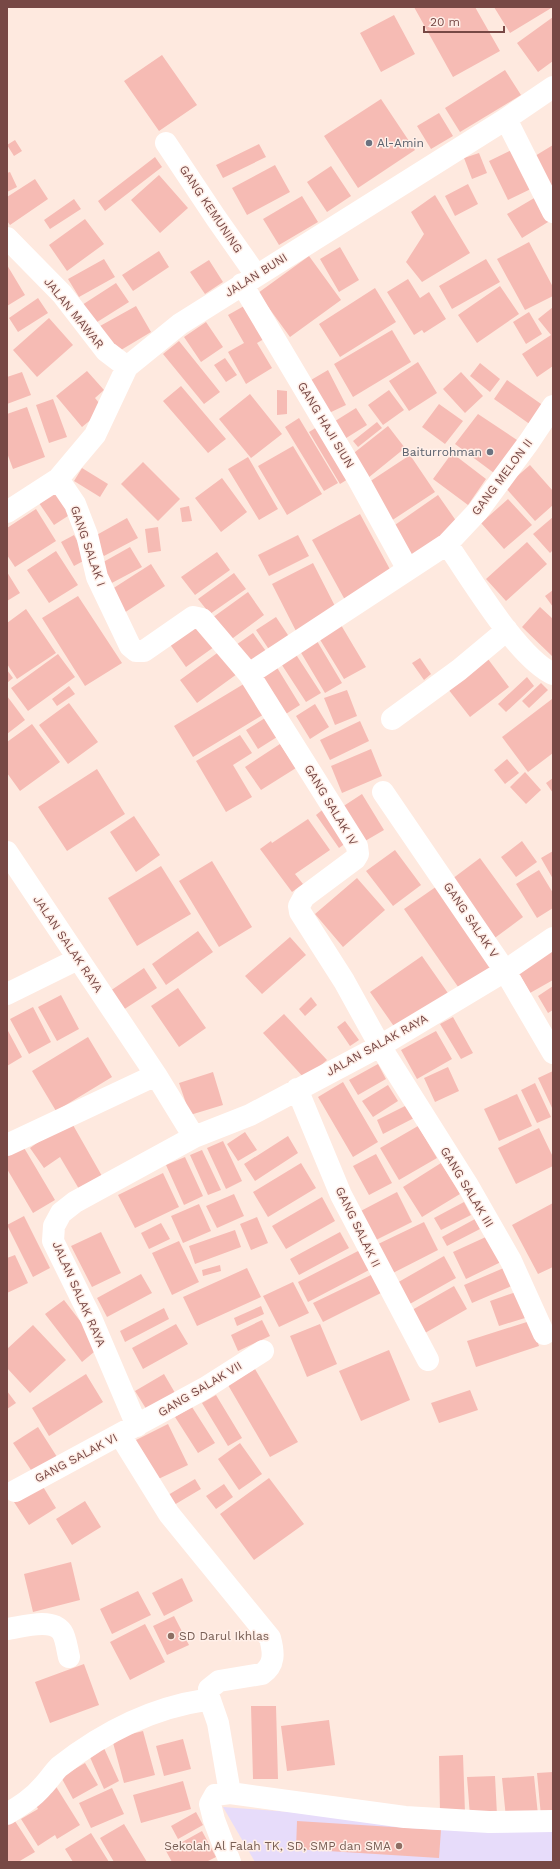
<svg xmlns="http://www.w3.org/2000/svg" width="560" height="1869" font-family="'Work Sans',sans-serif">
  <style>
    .education { fill: #e7dcfa }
    .building { fill: #f6bbb4 }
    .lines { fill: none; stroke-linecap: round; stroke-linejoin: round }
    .minor { stroke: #fff; stroke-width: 22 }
    .worship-dot { fill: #6b7280; stroke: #ffefe8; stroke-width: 1.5 }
    .education-dot { fill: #8d6e63; stroke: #ffefe8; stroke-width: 1.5 }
    .labels { text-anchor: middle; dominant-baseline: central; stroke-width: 3; stroke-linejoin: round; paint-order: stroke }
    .worship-label { font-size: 12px; fill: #5b616d; stroke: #ffefe8; text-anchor: start }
    .street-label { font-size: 12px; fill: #774845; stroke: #ffefe8 }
    .education-label { font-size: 12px; fill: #785e54; stroke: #ffefe8; text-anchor: start }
  </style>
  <rect width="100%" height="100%" fill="#fee9df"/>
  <path class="education" d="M223,1807L512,1829L553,1827V1862H255Z"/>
  <path class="building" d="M414,7H475L500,51L453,77Z
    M494,7H553L510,33Z
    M394,15L415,54L381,72L360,33Z
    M553,17V61L538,72L517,43Z
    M162,55L197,105L159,131L124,81Z
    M505,70L521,95L460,132L445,108Z
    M381,99L415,150L358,188L324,136Z
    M439,113L453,136L431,149L417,126Z
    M15,140L22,151L14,156L7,145Z
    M259,144L266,157L223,178L216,165Z
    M553,145V195L530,159Z
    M518,147L537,186L508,200L489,161Z
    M479,153L487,173L472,179L464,158Z
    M155,157L162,167L105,211L98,201Z
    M275,165L290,192L247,215L232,188Z
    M331,166L351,196L327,212L307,182Z
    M10,172L17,187L7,192V173Z
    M159,175L188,208L160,233L131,200Z
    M35,179L48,199L10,225L7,221V197Z
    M468,184L478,204L455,216L445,196Z
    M541,194L553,219L522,238L507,214Z
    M435,195L470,253L422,282L406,262L424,234L411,212Z
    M302,196L318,222L279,245L263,219Z
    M74,199L81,209L50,229L44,220Z
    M85,219L104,244L67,271L49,245Z
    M529,242L553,287V296L525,310L497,259Z
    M340,247L359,280L339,292L320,259Z
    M159,251L169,267L133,291L122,275Z
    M309,256L341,300L290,337L258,293Z
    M104,259L115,277L79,297L68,279Z
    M486,259L500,282L452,309L439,286Z
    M209,260L223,282L205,294L190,272Z
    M7,265L25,295L7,306Z
    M408,279L420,298L429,292L446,319L424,333L422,330L414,335L387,292Z
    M116,283L129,302L94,324L82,305Z
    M500,286L519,314L477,343L458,315Z
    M375,288L396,322L340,357L319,324Z
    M38,298L48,313L18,332L9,318Z
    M136,306L151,332L116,353L100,326Z
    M244,306L264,339L257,343L272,368L246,384L228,352L244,343L228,315Z
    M553,307V366L537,377L522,354L551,335L538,319Z
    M529,312L542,334L526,344L513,322Z
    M49,318L73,345L37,377L13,350Z
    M206,322L223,347L201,362L184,337Z
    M392,330L411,362L353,397L334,364Z
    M179,341L220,392L204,404L163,354Z
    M225,358L237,375L226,382L214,365Z
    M418,362L437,393L409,411L389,381Z
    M480,363L500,379L490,392L470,376Z
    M328,370L346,405L329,413L311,380Z
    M87,371L104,390L95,398L104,409L82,427L56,396Z
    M22,372L31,395L7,404V377Z
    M461,372L483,396L465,413L443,389Z
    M507,380L544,406L531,425L494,399Z
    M181,386L226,439L208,453L163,401Z
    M277,390L287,391V414L277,415Z
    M389,390L404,410L383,425L368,405Z
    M250,394L282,434L251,458L219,419Z
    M53,399L67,437L49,443L36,405Z
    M439,404L463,421L445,444L422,427Z
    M27,407L45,457L13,469L7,453V414Z
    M356,408L367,425L343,440L332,423Z
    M478,414L520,442L498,476L455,444Z
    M299,418L338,483L324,491L285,427Z
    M377,422L382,428L358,447L353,441Z
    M322,424L353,476L340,484L309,432Z
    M388,426L405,448L368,478L350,456Z
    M293,446L322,494L287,515L258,466Z
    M452,453L486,479L468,505L433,479Z
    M410,455L435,492L391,521L366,484Z
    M248,457L278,509L259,520L228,469Z
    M143,462L180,499L158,521L121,484Z
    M530,465L553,491V505L535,521L505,487Z
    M82,468L108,484L100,497L74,481Z
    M222,478L247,512L221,532L195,498Z
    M56,492L71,514L54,525L39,503Z
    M438,495L459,525L412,557L392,527Z
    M508,499L532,525L504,549L481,523Z
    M189,506L192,521L182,522L180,508Z
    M36,509L56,541L15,567L7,555V528Z
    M360,514L393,575L345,600L312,540Z
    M553,517V550L550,553L533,534Z
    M127,518L138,538L104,556L93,537Z
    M158,527L161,551L148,553L145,529Z
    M74,535L87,559L74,566L61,542Z
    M298,535L309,556L269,576L258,555Z
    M527,542L547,564L506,601L486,579Z
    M130,547L142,567L108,585L98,565Z
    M56,551L78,585L49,603L27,570Z
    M217,552L230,570L195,595L181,577Z
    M313,563L338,612L297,633L272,584Z
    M151,564L165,586L124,613L109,591Z
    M7,572L20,593L7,601Z
    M234,573L246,589L210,614L198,599Z
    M553,590V607L545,596Z
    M248,592L264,615L229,641L212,618Z
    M78,596L122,663L85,686L42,618Z
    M540,607L553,619L552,656L522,627Z
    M26,609L56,653L17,679L7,664V623Z
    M276,617L292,641L272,654L256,630Z
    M196,623L214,647L186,667L169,643Z
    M341,625L366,667L344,679L319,638Z
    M253,633L268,654L248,669L233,647Z
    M317,641L342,683L325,693L300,651Z
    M220,651L237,674L197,703L180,680Z
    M295,653L321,693L306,702L280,662Z
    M58,654L75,677L28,711L11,688Z
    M420,658L431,674L424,680L412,663Z
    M488,659L509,687L470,717L448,689Z
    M273,661L300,705L278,719L250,675Z
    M7,670L13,678L7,683Z
    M527,677L534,686L506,712L498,704Z
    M247,682L266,713L193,757L174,726Z
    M541,683L548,690L529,708L522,701Z
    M69,686L75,694L57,706L52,699Z
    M347,690L357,716L335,725L324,698Z
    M7,696L25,720L7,734Z
    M552,699L553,753L528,772L502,737Z
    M69,703L98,742L68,764L39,725Z
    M315,704L329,727L310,739L296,716Z
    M265,718L277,737L258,749L246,730Z
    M360,721L369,741L330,760L320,740Z
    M32,724L60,762L20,791L7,773V742Z
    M240,735L252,753L233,765L252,797L226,812L196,761Z
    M280,744L296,768L261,790L245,767Z
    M371,749L382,776L342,793L331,766Z
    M507,759L519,773L505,784L494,770Z
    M97,769L125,814L67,851L38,807Z
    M525,772L541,790L526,804L510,787Z
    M553,778V793L546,783Z
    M362,794L384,830L360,844L339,809Z
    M326,807L350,840L339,848L316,815Z
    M134,816L160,855L136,872L110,832Z
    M308,819L330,850L295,874L303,884L292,892L260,849L271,841L272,843Z
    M522,841L537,862L516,877L501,857Z
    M395,850L421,885L393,906L366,871Z
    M553,851V879L541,858Z
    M480,858L523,917L492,940L448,882Z
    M212,861L252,927L219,947L179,881Z
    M161,866L191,914L137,946L108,898Z
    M539,870L553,893V908L537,918L516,884Z
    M357,878L385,910L343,947L315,914Z
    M440,884L500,968L463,994L404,909Z
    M198,931L213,952L166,985L152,964Z
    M290,937L306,955L262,994L245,976Z
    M551,950L553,954V980L530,993L516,968Z
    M422,956L450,996L398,1032L370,992Z
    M144,968L157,988L123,1010L110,991Z
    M553,986V1010L548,1013L538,996Z
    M178,988L206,1028L179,1047L151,1006Z
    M61,995L79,1029L57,1041L38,1007Z
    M311,997L317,1005L305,1016L299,1009Z
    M33,1007L51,1042L29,1054L10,1019Z
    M284,1014L327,1060L305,1079L263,1033Z
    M453,1017L473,1053L461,1059L440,1024Z
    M345,1021L359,1040L350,1046L337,1027Z
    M7,1029L22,1057L7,1066Z
    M436,1031L452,1059L417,1079L401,1050Z
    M88,1037L112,1077L56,1111L32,1071Z
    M378,1064L386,1079L358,1095L349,1080Z
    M448,1067L459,1091L435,1102L424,1078Z
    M553,1071V1110L538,1078Z
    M213,1072L223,1105L190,1115L179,1083Z
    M343,1082L378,1142L353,1157L318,1097Z
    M535,1083L551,1117L537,1123L521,1090Z
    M388,1085L398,1101L373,1117L362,1101Z
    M517,1094L532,1126L499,1141L484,1109Z
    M407,1105L414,1118L383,1134L377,1120Z
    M62,1125H73L102,1176L79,1189L60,1157L44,1168L30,1148Z
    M418,1126L437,1158L399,1180L380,1148Z
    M539,1128L553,1157V1166L516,1184L498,1148Z
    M245,1132L257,1150L238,1161L227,1144Z
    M288,1136L298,1153L255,1181L244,1164Z
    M223,1141L242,1181L226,1189L207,1148Z
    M23,1146L55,1200L33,1213L7,1169V1155Z
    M202,1150L221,1190L208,1195L190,1155Z
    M376,1154L392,1183L369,1195L353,1166Z
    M185,1157L203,1196L184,1205L166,1165Z
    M301,1163L316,1188L268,1217L253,1192Z
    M441,1163L460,1194L422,1217L403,1187Z
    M163,1173L179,1207L135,1228L118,1195Z
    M397,1192L412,1222L370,1243L355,1214Z
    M234,1194L244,1216L217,1228L206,1206Z
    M322,1197L335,1221L286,1249L272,1226Z
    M464,1202L471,1215L441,1230L434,1218Z
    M553,1203V1267L538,1274L512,1225Z
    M199,1204L211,1231L183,1243L171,1216Z
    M24,1216L50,1268L33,1277L7,1225Z
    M257,1217L268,1243L251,1250L240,1224Z
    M475,1219L480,1229L447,1246L442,1237Z
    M424,1222L438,1250L391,1274L376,1245Z
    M161,1223L170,1239L149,1249L141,1233Z
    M235,1230L241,1247L195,1264L189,1246Z
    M101,1232L121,1273L92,1287L71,1246Z
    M340,1232L349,1248L299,1275L290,1259Z
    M488,1236L501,1262L466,1279L453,1252Z
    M179,1241L199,1282L172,1295L152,1253Z
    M360,1250L371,1269L308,1302L298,1282Z
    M15,1255L28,1283L7,1293V1258Z
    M444,1256L456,1278L408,1305L395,1284Z
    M220,1265L221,1271L203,1276L202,1270Z
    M506,1267L514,1285L472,1303L464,1285Z
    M247,1268L261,1297L197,1326L183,1297Z
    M141,1274L152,1293L107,1317L97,1298Z
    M373,1274L383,1292L323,1322L313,1303Z
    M293,1282L309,1313L279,1327L263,1296Z
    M454,1286L467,1309L425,1333L412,1310Z
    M516,1292L525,1318L499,1326L490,1301Z
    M64,1300L100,1347L82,1362L45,1314Z
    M261,1306L264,1314L237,1326L234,1318Z
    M164,1308L169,1319L125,1342L120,1331Z
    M262,1320L270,1336L238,1351L231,1335Z
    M530,1321L539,1346L476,1367L467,1341Z
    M176,1324L188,1344L143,1369L132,1348Z
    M320,1324L337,1364L307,1377L290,1336Z
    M33,1325L66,1360L30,1393L7,1368V1349Z
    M389,1350L410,1400L361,1421L339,1371Z
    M255,1369L298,1442L270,1457L228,1385Z
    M86,1374L103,1402L49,1436L32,1408Z
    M164,1374L178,1398L150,1415L135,1391Z
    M470,1390L478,1410L439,1423L431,1403Z
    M7,1391L16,1403L7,1409Z
    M216,1395L242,1438L228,1446L202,1403Z
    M192,1407L215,1443L198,1453L175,1417Z
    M168,1424L188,1465L152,1482L132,1442Z
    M38,1427L59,1460L35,1476L13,1443Z
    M240,1443L262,1474L239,1490L218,1459Z
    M269,1478L304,1524L254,1560L220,1514Z
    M195,1479L201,1489L174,1505L168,1495Z
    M224,1484L233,1497L216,1509L206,1496Z
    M42,1485L56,1508L29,1525L14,1502Z
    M85,1501L101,1527L72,1545L56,1519Z
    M71,1562L80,1600L33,1612L24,1574Z
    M182,1578L193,1601L164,1616L152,1593Z
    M138,1591L151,1615L112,1634L100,1609Z
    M174,1616L189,1645L167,1655L153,1626Z
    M145,1624L165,1662L130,1680L110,1642Z
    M84,1664L99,1705L50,1723L35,1682Z
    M251,1706H276L278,1779H253Z
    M329,1720L335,1765L287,1771L281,1726Z
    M143,1731L155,1775L124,1783L112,1739Z
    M183,1739L191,1769L164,1776L156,1746Z
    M104,1748L119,1781L104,1789L89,1755Z
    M463,1755L465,1813H440L439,1756Z
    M85,1763L98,1785L73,1799L61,1777Z
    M553,1772V1815L541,1816L537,1773Z
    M495,1776L497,1815L470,1816L467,1777Z
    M534,1776L538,1815L506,1818L502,1778Z
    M183,1781L191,1809L141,1823L133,1795Z
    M55,1785L80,1825L57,1839L55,1835L38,1846L21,1819L38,1809L33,1799Z
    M112,1788L124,1814L91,1828L79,1803Z
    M196,1812L203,1825L178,1839L171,1826Z
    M13,1818L35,1852L18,1862H7V1822Z
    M297,1821L441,1830L439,1858L296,1849Z
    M124,1824L147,1862H114L100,1838Z
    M202,1831L216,1857L206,1862H172L166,1851Z
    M91,1833L109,1862H73L65,1849Z"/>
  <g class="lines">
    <path class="minor" d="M506,119L553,212
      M166,143L216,218L256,275
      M7,238L62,294L106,351L127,367
      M242,284L358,479L407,568
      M58,479L75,504L87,535L97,577L130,646L136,651H144L193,617L202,619L249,674L357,846L358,854L355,859L304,897L299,906L300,912L344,981L380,1046L467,1184L511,1261L544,1334
      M7,512L58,479L95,435L127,367L180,324L506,119L553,87
      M447,544L478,511L529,442L553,406
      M249,674L447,544C471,578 517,657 553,674
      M392,719L459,670L507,630
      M383,792L505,971L553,1053
      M7,852L156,1075L194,1137
      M7,994L78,959
      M297,1089L341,1195L428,1360
      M7,1145L156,1075
      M137,1426L91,1318L53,1241L54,1226L61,1213L75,1202L194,1137L250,1115L380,1046L505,971L553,938
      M15,1491L205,1388L263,1351
      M7,1629C22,1627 52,1617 62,1632C66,1638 67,1649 69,1657
      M209,1697L218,1723L230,1793
      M7,1814C20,1806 33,1798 43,1786C49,1780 53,1773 59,1767C101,1734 151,1708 205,1700L209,1697V1689L219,1681L262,1674C275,1665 274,1653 270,1638L169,1514L120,1435
      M230,1862L214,1820L210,1804L215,1795L230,1793L405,1817L489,1822L553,1821"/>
  </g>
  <g class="worship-dot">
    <circle cx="369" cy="143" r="4"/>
    <circle cx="490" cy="452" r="4"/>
  </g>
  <g class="education-dot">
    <circle cx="171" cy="1636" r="4"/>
    <circle cx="399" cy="1846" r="4"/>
  </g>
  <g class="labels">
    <g class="worship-label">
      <text x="377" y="143">Al-Amin</text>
      <text x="482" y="452" text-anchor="end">Baiturrohman</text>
    </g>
    <g class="street-label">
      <text transform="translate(211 209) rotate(56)">GANG KEMUNING</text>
      <text transform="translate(256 275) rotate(-32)">JALAN BUNI</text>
      <text transform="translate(74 313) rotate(51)">JALAN MAWAR</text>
      <text transform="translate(326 425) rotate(59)">GANG HAJI SIUN</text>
      <text transform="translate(502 477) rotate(-53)">GANG MELON II</text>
      <text transform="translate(88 546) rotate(71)">GANG SALAK I</text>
      <text transform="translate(331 805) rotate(59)">GANG SALAK IV</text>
      <text transform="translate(471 920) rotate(56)">GANG SALAK V</text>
      <text transform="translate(68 944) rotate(56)">JALAN SALAK RAYA</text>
      <text transform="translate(377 1045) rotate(-29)">JALAN SALAK RAYA</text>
      <text transform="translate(467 1187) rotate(59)">GANG SALAK III</text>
      <text transform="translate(358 1227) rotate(64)">GANG SALAK II</text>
      <text transform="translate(79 1294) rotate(66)">JALAN SALAK RAYA</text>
      <text transform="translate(200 1389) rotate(-31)">GANG SALAK VII</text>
      <text transform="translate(76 1458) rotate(-28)">GANG SALAK VI</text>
    </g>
    <g class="education-label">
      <text x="179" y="1636">SD Darul Ikhlas</text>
      <text x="391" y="1846" text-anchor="end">Sekolah Al Falah TK, SD, SMP dan SMA</text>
    </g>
  </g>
  <rect width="560" height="1869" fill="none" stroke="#774845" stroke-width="16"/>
  <path d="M424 26v6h80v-6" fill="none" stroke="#774845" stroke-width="2"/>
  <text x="430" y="26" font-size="12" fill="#774845" stroke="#ffefe8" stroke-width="3" paint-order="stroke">20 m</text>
</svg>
